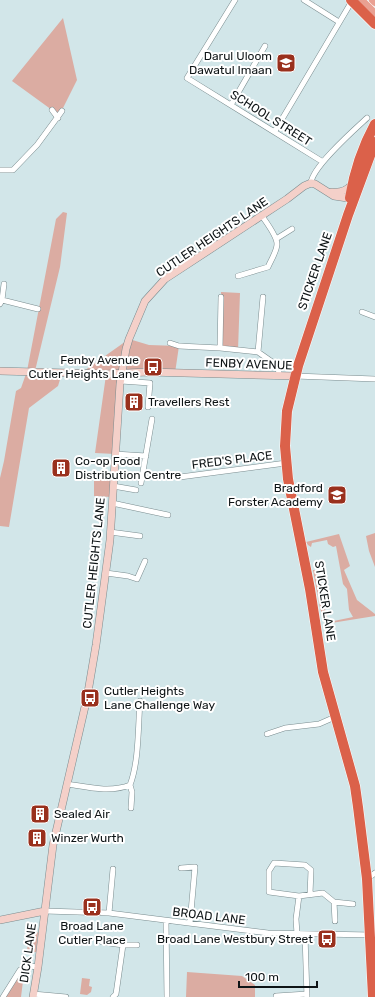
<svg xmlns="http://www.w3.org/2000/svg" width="375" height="997" font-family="Rubik,sans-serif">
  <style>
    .green { fill: #dbaca2 }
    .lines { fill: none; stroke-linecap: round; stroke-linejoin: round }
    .street-casing { stroke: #7a8c8f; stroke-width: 6 }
    .secondary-casing { stroke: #7a8c8f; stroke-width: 8 }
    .primary-casing { stroke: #fff; stroke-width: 9 }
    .highway-casing { stroke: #fff; stroke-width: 11 }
    .street { stroke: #fff; stroke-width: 5 }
    .secondary { stroke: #f4d0c9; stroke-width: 7 }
    .primary { stroke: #e9a092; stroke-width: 8 }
    .highway { stroke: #db614a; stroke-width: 10 }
    .labels { text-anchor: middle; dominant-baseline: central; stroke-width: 4; stroke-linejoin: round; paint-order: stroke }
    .poi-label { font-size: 12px; fill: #0e1416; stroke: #fff; text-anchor: start }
    .street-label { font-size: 12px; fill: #0e1416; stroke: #fff }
  </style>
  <rect width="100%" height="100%" fill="#d2e6e9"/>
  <path class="green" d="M63,18L77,80L58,118L52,110L12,81Z
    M63,212L67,213L60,267L35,371L62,373L58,386L29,408L9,527L0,526V478L4,461L16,391L21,388L27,371L56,219Z
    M221,292L240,293L238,350L220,348Z
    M129,339L149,345L179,346L175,373L122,374L115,454L95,453L106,375L81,373Z
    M94,478H113L112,497L94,496Z
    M375,533V567L369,551L366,536Z
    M339,534L350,566L344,570L357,600L375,614V616L325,624L320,608L313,570H316L321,593L326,592L327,596L323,597L326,615L329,622L353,617L349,610L347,589L343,584L336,546L333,547L328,544L327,540L312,543L311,547L308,545L306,542Z
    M33,927L38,933L36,952L27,953L28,938Z
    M187,972L242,976L255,985V997H186Z
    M82,978L90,979L89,986L92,987L91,992L87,995L80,994Z
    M17,979H21L23,981L21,997H5Z"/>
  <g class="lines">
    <defs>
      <path id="street" d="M235,0L187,78L323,162
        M304,0L339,22
        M231,105L265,46
        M52,110L58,118
        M275,131L352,1
        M0,170H13L37,145L62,111
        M311,183C312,167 354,130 367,118
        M276,239L292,229
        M238,276L268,267C271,260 277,251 277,244C277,236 266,222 262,216
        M2,300L38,309
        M0,304L2,300L4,284
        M362,312L375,317
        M170,343L179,346L220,348L258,352L278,366L279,375
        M220,348L221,297
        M258,352L263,297
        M295,376L375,379
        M121,381L150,383L148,407
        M115,454L146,456
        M180,477L286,463
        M141,483L152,419
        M113,486L136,490
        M112,503L168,515
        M110,532L140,536
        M106,573L128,576L137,579L145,561
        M267,734L285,728L319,724L335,717
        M67,784C87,787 110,793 130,785C139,762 138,727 140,701
        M130,785L132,792L131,808
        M181,868L195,867L190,923
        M367,879L375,873
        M310,894L311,870L305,865L274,863L269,871V892L299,896L323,893L334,902L353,904
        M334,902L335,921
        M45,911L109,913L268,933L371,935
        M109,913L113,869
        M166,921L167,997
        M297,934L296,919L299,896
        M305,935L307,997
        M102,942L123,945H137
        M33,994L66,997
        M276,996L307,994
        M3,997L20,970L29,966L38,967
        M113,997L116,994L123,945"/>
      <path id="secondary" d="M332,192C341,193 347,191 352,184
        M0,371L106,374L148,372L295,376
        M0,920L45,911
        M33,997L38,967L53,845L87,698L96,645L110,540L120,384L126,349L129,339L145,301L165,279L287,199L304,186L311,183L315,184L334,196L354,199"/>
      <path id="primary" d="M361,0L375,14
        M373,0L375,2"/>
      <path id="highway" d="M351,0L375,24
        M350,198C354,173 363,146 375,124
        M373,997L367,879L358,807L355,786L323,672L310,589L288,479L285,446L287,411L298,366L348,215L375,142"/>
    </defs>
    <use href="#street" class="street-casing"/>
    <use href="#secondary" class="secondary-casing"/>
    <use href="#primary" class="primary-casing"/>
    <use href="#highway" class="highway-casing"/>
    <use href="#street" class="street"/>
    <use href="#secondary" class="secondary"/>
    <use href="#primary" class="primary"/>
    <use href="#highway" class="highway"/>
  </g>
  <defs>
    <symbol id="school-square" viewBox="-11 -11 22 22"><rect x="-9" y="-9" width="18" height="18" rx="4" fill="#99301d" stroke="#fff"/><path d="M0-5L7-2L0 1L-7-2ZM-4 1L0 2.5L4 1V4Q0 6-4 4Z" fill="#fff"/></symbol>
    <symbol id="bus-square" viewBox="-11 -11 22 22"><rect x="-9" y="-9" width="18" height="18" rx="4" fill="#99301d" stroke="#fff"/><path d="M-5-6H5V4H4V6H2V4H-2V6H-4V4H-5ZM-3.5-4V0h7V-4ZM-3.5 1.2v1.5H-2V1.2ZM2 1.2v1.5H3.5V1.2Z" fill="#fff"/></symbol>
    <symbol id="building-square" viewBox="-11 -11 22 22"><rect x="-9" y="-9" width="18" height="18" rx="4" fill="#99301d" stroke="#fff"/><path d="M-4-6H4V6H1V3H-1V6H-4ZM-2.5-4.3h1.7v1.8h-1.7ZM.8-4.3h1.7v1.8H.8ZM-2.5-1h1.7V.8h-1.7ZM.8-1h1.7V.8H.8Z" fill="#fff"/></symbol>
  </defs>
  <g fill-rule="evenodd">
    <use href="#school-square" x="275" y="52" width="22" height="22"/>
    <use href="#bus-square" x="142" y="356" width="22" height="22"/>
    <use href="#building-square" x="123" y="391" width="22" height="22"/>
    <use href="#building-square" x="50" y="457" width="22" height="22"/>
    <use href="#school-square" x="326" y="484" width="22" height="22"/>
    <use href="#bus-square" x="79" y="687" width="22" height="22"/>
    <use href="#building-square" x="29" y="803" width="22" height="22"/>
    <use href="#building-square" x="26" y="827" width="22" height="22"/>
    <use href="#bus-square" x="81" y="896" width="22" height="22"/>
    <use href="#bus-square" x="316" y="928" width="22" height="22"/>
  </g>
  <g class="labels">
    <g class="poi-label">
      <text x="272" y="56" text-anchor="end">Darul Uloom<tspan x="272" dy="14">Dawatul Imaan</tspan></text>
      <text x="139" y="360" text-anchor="end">Fenby Avenue<tspan x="139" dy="14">Cutler Heights Lane</tspan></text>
      <text x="148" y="402">Travellers Rest</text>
      <text x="75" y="461">Co-op Food<tspan x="75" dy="14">Distribution Centre</tspan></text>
      <text x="323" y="488" text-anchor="end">Bradford<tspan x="323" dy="14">Forster Academy</tspan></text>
      <text x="104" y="691">Cutler Heights<tspan x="104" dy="14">Lane Challenge Way</tspan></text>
      <text x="54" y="814">Sealed Air</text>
      <text x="51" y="838">Winzer Wurth</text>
      <text x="92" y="926" text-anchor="middle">Broad Lane<tspan x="92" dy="14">Cutler Place</tspan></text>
      <text x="313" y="939" text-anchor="end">Broad Lane Westbury Street</text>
    </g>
    <g class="street-label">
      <text transform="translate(271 118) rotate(32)">SCHOOL STREET</text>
      <text transform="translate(212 237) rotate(-34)">CUTLER HEIGHTS LANE</text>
      <text transform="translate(315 271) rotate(-71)">STICKER LANE</text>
      <text transform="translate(249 364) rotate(2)">FENBY AVENUE</text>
      <text transform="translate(232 460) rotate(-7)">FRED'S PLACE</text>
      <text transform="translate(94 563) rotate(-84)">CUTLER HEIGHTS LANE</text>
      <text transform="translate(325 601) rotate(81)">STICKER LANE</text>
      <text transform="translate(209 916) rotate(7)">BROAD LANE</text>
      <text transform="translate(28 953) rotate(-82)">DICK LANE</text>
    </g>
  </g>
  <path d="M239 981v6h78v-6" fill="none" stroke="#0e1416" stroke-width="2"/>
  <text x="245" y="981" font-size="12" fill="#0e1416" stroke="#ffffff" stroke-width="3" paint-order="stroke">100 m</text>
</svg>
